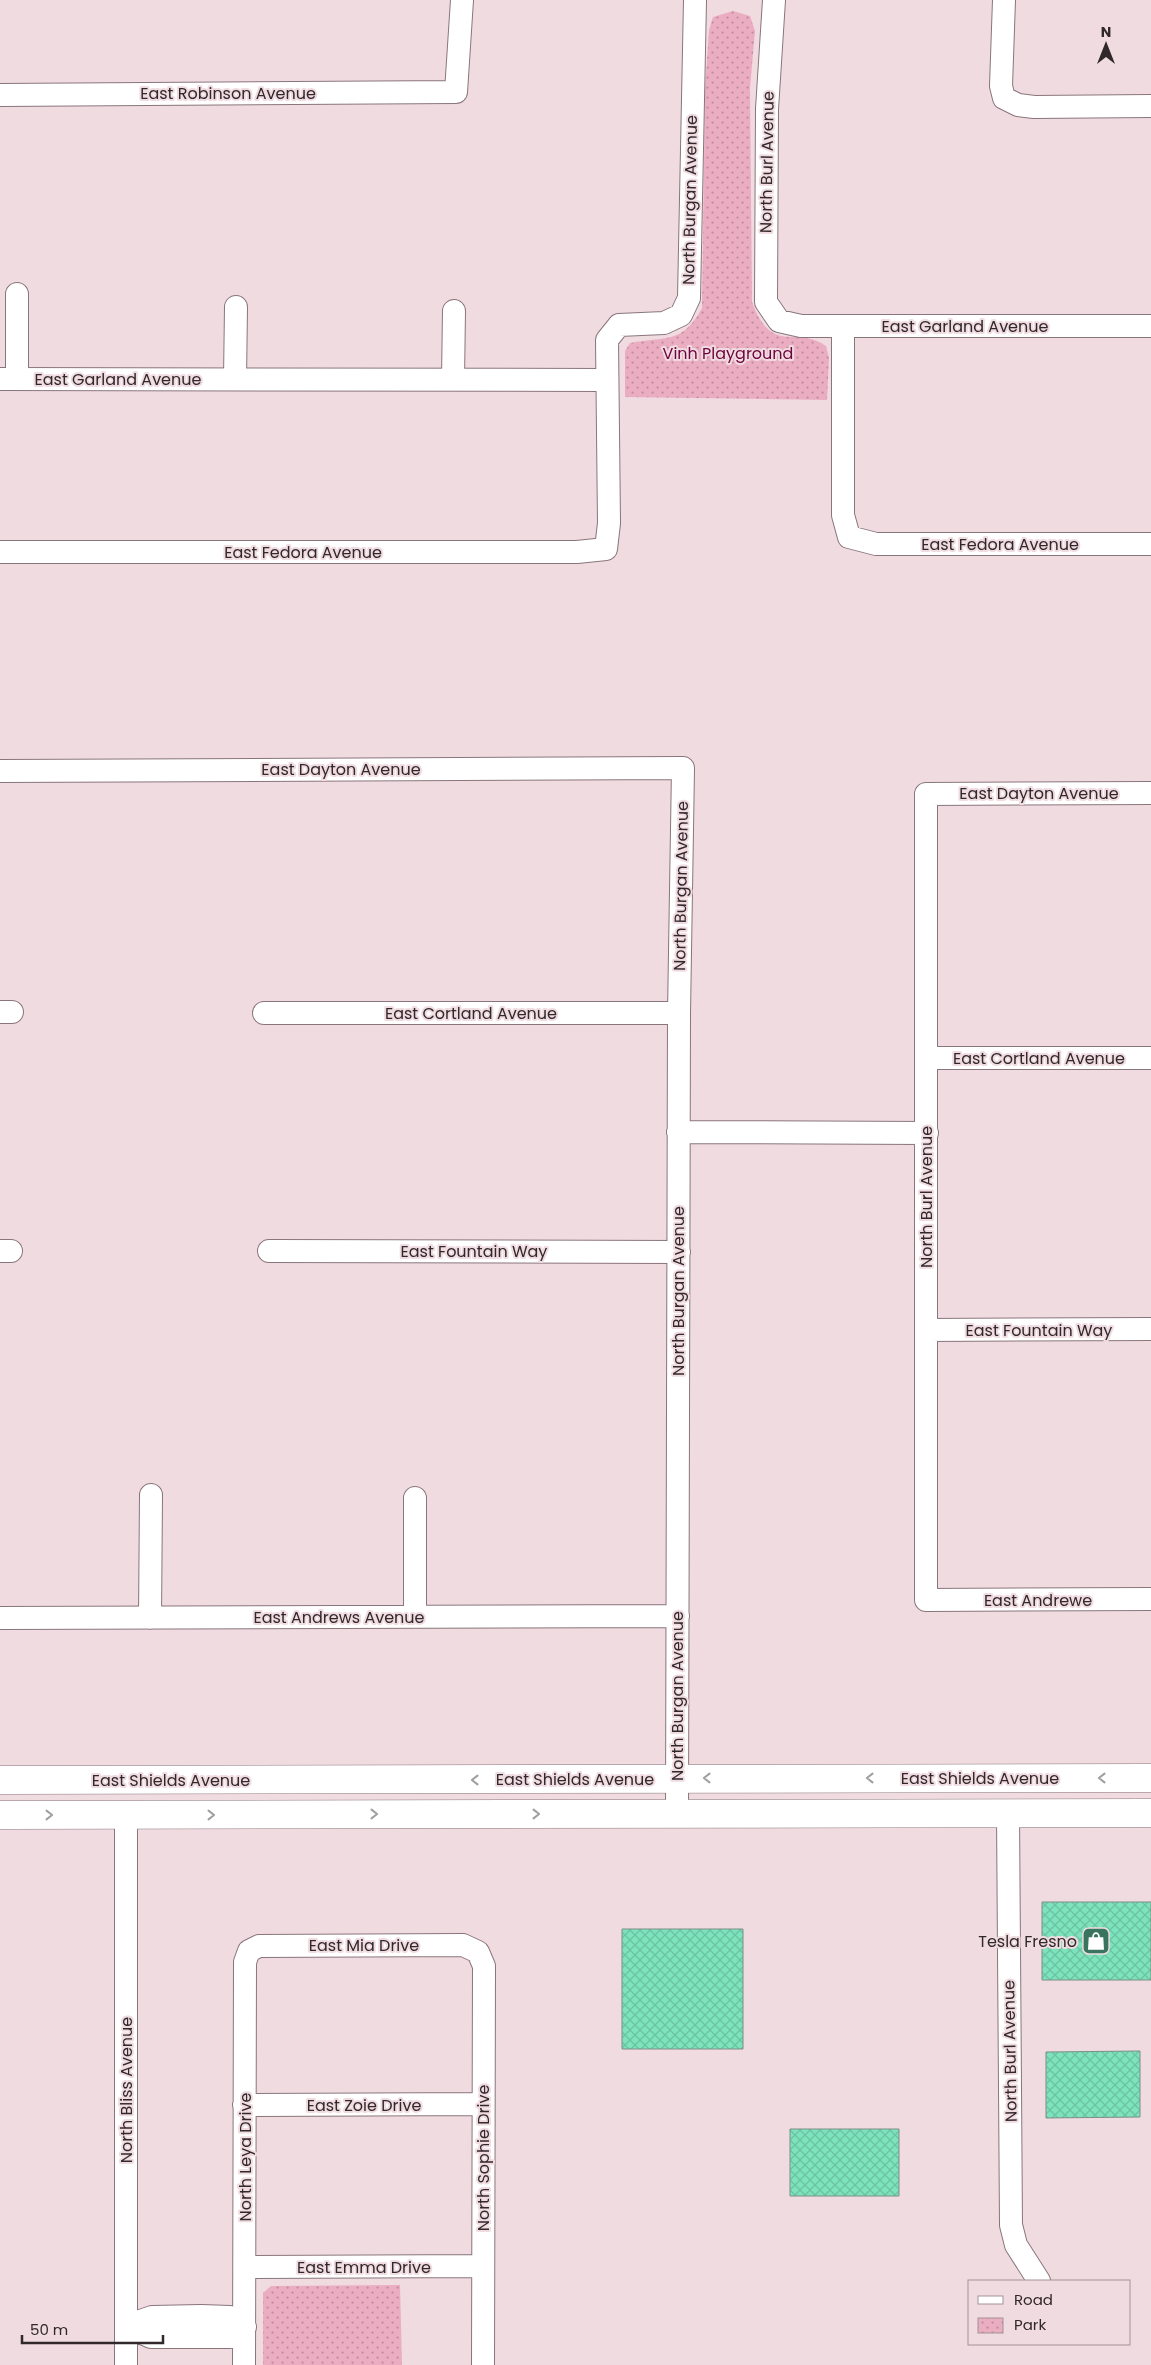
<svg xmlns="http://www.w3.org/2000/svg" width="1151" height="2365" font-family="Poppins,sans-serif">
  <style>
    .park { fill: url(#park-dots) }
    .building { fill: url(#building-cross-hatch); stroke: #7d8f87 }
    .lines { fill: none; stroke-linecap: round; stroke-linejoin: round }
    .street-casing { stroke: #89767c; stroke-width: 24 }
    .secondary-casing { stroke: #89767c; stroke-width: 29 }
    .street { stroke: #fff; stroke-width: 22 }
    .secondary { stroke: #fff; stroke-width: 28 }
    .oneway { stroke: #a29ea0 }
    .labels { text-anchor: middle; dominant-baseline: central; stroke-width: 4; stroke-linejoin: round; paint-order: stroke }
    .street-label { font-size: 16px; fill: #30282b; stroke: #f0dbe1 }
    .park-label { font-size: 16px; fill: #6f033d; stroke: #f0dbe1 }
    .poi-label { font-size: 16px; fill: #30282b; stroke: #f0dbe1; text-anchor: end }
  </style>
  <defs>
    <pattern id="park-dots" width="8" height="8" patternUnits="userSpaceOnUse" patternTransform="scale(1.25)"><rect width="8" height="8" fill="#ebadc2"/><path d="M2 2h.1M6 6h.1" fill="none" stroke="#bf8d9e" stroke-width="1.8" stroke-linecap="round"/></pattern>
    <pattern id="building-cross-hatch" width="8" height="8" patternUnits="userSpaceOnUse" patternTransform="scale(1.25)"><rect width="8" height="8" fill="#7ce3bc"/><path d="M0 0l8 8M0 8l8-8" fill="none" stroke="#6cc3a2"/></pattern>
  </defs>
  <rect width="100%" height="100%" fill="#f0dbe1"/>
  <path class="park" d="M733,11L750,16L755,31L750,88L752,302C772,357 795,324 826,346L829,358L827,400L625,397V351L630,343C666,336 682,345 702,308L705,90L709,30L713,17Z
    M400,2285L402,2365H263V2293L271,2286Z"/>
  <path class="building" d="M1042,1902H1151V1980H1042Z
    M622,1929H743V2049H622Z
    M1140,2051V2117L1046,2118V2052Z
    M790,2129H899V2196H790Z"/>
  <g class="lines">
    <defs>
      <path id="street" d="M774,0L767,109L766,302L779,321L801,326H1151
        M1004,0L1001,86L1004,98L1018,105L1034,107L1151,106
        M0,95L456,92L462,0
        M843,326V515L849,537L876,544H1151
        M0,379L606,380
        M17,379V294
        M235,379L236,307
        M453,379L454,311
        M0,552H577L606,549L609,523L607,340L619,325L664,323L681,315L689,298L695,0
        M0,771L683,768L679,1013L677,1814
        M1151,793L926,794V1600L1151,1599
        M0,1012H12
        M264,1013H679
        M926,1058H1151
        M678,1132L927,1133
        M0,1251H11
        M269,1251L679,1252
        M926,1330L1151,1329
        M415,1616V1498
        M0,1618L678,1616
        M150,1618L151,1495
        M1008,1813L1011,2225L1016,2245L1039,2281
        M126,1815V2365
        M244,2105L483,2104
        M245,2267L482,2266
        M201,2316L230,2317L245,2327L230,2337H151L126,2326L152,2317Z
        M244,2365L245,1962L249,1951L259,1946L463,1945L478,1952L484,1966L483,2365"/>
      <path id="secondary" d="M0,1780L1151,1778
        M0,1815L1151,1813"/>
    </defs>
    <use href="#street" class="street-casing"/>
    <use href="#secondary" class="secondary-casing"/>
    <use href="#street" class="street"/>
    <use href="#secondary" class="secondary"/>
  </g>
  <defs><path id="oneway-chevron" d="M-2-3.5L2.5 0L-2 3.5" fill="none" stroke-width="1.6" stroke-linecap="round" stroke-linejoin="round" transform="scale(1.25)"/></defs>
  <g class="oneway">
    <use href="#oneway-chevron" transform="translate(707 1778) rotate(180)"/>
    <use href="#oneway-chevron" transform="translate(870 1778) rotate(180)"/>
    <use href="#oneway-chevron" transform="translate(1102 1778) rotate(180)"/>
    <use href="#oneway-chevron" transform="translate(475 1780) rotate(180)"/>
    <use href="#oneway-chevron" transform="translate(374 1814)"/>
    <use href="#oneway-chevron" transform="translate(536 1814)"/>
    <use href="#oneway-chevron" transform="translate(49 1815)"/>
    <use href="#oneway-chevron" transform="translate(211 1815)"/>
  </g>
  <defs>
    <symbol id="shop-square" viewBox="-11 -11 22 22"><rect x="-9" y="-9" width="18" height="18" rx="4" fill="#39745e" stroke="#f0dbe1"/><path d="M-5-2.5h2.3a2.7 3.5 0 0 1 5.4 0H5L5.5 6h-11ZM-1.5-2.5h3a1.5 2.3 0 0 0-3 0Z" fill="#fff"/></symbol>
  </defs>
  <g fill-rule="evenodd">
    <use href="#shop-square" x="1080" y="1925" width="32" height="32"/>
  </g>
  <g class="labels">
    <g class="street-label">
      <text x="228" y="93">East Robinson Avenue</text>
      <text transform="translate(767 162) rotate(-89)">North Burl Avenue</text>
      <text transform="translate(690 200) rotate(-89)">North Burgan Avenue</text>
      <text x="965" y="326">East Garland Avenue</text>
      <text x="118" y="379">East Garland Avenue</text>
      <text x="1000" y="544">East Fedora Avenue</text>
      <text x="303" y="552">East Fedora Avenue</text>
      <text x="341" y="769">East Dayton Avenue</text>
      <text x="1039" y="793">East Dayton Avenue</text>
      <text transform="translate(681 886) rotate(-89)">North Burgan Avenue</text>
      <text x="471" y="1013">East Cortland Avenue</text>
      <text x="1039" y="1058">East Cortland Avenue</text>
      <text transform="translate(926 1197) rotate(-90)">North Burl Avenue</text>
      <text x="474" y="1251">East Fountain Way</text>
      <text transform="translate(678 1291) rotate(-90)">North Burgan Avenue</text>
      <text x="1039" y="1330">East Fountain Way</text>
      <text x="1038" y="1600">East Andrewe</text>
      <text x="339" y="1617">East Andrews Avenue</text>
      <text transform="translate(677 1696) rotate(-90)">North Burgan Avenue</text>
      <text x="980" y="1778">East Shields Avenue</text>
      <text x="575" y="1779">East Shields Avenue</text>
      <text x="171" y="1780">East Shields Avenue</text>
      <text x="364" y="1945">East Mia Drive</text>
      <text transform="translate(1010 2051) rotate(-91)">North Burl Avenue</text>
      <text transform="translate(126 2090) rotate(-90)">North Bliss Avenue</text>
      <text x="364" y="2105">East Zoie Drive</text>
      <text transform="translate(245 2157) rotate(-90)">North Leya Drive</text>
      <text transform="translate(483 2158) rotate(-90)">North Sophie Drive</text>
      <text x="364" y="2267">East Emma Drive</text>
    </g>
    <g class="park-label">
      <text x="728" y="353">Vinh Playground</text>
    </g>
    <g class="poi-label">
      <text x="1077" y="1941">Tesla Fresno</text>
    </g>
  </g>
  <rect x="968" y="2280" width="162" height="65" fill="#f0dbe1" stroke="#a39398"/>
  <rect x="978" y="2296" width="25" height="8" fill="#ffffff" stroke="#a39398"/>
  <text x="1014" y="2305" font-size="15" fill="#30282b">Road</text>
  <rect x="978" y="2318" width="25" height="15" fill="url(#park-dots)" stroke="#a39398"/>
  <text x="1014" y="2330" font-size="15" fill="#30282b">Park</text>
  <g transform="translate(1106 45)" stroke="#f0dbe1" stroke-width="4" paint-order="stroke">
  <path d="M0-4L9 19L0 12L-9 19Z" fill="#30282b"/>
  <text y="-8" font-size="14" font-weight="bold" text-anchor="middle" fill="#30282b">N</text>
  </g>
  <path d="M22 2335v8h141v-8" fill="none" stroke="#30282b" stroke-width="2.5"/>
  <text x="30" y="2335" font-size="15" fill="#30282b" stroke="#f0dbe1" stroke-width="4" paint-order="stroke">50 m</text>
</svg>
